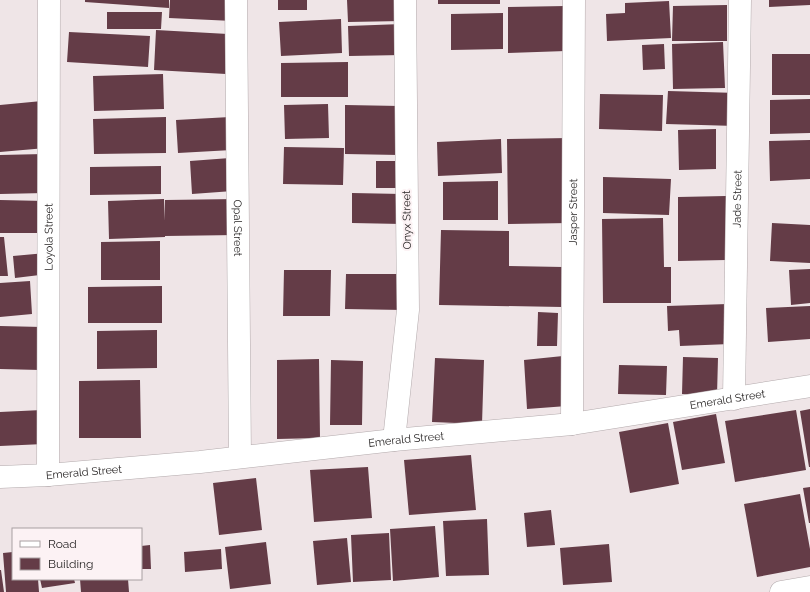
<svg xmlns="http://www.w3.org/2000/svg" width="810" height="592" font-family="Raleway,sans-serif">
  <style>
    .building { fill: #643c47 }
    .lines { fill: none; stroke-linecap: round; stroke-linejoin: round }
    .minor-casing { stroke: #b3aaac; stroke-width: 23 }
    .minor { stroke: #fff; stroke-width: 22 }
    .labels { text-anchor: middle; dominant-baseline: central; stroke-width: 4; stroke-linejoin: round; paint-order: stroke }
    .street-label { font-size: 11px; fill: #292626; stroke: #fcf2f4 }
  </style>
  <rect width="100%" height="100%" fill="#efe5e7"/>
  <path class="building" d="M85,0H169V8L85,2Z
    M170,0H234L233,21L169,18Z
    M278,0H307V10H278Z
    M347,0H402V21L348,22Z
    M438,0H500V4H438Z
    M769,0H810V5L769,7Z
    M669,1L671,38L607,41L606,14L625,13V3Z
    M727,5V41H672L673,6Z
    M566,6V51L508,53V7Z
    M107,12H162L161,29H107Z
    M503,13V49L451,50V14Z
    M341,19L342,53L281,56L279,22Z
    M402,24V55L349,56L348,26Z
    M156,30L228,34L226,74L154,70Z
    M69,32L150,36L148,67L67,62Z
    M723,42L725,88L673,89L672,44Z
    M664,44L665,69L643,70L642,45Z
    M772,54H810V95H772Z
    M348,62V97H281V63Z
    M163,74L164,109L94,111L93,76Z
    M668,91L738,93L736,126L666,124Z
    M600,94L663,95L662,131L599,129Z
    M810,99V133L770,134V100Z
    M42,101L46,148L0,152V105Z
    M328,104L329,138L285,139L284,105Z
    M345,105L400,106L399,155L345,154Z
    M166,117V153L94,154L93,119Z
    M230,117L232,150L178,153L176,120Z
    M716,129V169L679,170L678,130Z
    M569,138L570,223L508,224L507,139Z
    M501,139L502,173L438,176L437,142Z
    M810,140V179L770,181L769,141Z
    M284,147L344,148L343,185L283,184Z
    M44,154L45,193L0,194V155Z
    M230,158L233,191L192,194L190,161Z
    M376,161H402L401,188H376Z
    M161,166V194L90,195V167Z
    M603,177L671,179L669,215L603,213Z
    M498,181V220H443V182Z
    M352,193L402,194V224L352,223Z
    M726,196V260L678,261V197Z
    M164,199L165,221V200L237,199V235L165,236V237L109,239L108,201Z
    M0,200L45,201V233H0Z
    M663,218L664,267H671V303H603L602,219Z
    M772,223L810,225V263L770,261Z
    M441,230L509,231V266L563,267L562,307L439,305Z
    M0,237H4L8,276H0Z
    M160,241V280H101V242Z
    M46,253L48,274L15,278L13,256Z
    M810,269V303L791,305L789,270Z
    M284,270H331L330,316H283Z
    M346,274H403V310L345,309Z
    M30,281L32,314L0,317V283Z
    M162,286V323H88V287Z
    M728,304L730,344L680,346L679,330L668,331L667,306Z
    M810,306V339L768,342L766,308Z
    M538,312L558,313L557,346H537Z
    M0,326L42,327L40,370L0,369Z
    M157,330V368L97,369V331Z
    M563,356L567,406L527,409L524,360Z
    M683,357L718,358L717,395L682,394Z
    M435,358L484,360L482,424L432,422Z
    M319,359L320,438L277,439V360Z
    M331,360L363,361L362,425H330Z
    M619,365L667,366L666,395L618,394Z
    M140,380L141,438H79V381Z
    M810,409V467H809L800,411Z
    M42,410L44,444L0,446V412Z
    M796,410L806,470L735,482L725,421Z
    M716,414L725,463L682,470L673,422Z
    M668,423L679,484L630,493L619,432Z
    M471,455L476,510L409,515L404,460Z
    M368,467L372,518L314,522L310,470Z
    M256,478L262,530L219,535L213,483Z
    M810,487V523H809L803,488Z
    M800,494L810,549V567L757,577L744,504Z
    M551,510L555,545L527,547L524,513Z
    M487,519L489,575L446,576L443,521Z
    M435,526L439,577L393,581L390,529Z
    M389,533L391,580L353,582L351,535Z
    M347,538L351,582L317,585L313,541Z
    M266,542L271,584L230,589L225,547Z
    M609,544L612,582L563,585L560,548Z
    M150,545L151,569H141V546Z
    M221,549L222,569L185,572L184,552Z
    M13,552V579H38L39,592H6L3,553Z
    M0,570H1L4,592H0Z
    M40,579H74L75,583L42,588Z
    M80,579H128L129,592H81Z"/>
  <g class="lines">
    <defs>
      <g id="minor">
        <path id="s1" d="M236,0L240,457"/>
        <path id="s2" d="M734,399L740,0"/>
        <path id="s3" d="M572,424L574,0"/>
        <path d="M394,440L408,310L405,0"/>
        <path id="s4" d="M48,475L49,0"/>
        <path id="s5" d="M0,477L48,475L200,462L394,440L572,424L810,386"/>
        <path d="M781,592L810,587"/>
      </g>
    </defs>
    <use href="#minor" class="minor-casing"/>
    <use href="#minor" class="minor"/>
  </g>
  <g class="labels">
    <g class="street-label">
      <text stroke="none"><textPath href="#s2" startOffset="200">Jade Street</textPath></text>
      <text stroke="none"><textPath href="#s3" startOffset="212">Jasper Street</textPath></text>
      <text transform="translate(407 220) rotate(-91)">Onyx Street</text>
      <text stroke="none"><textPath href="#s1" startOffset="228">Opal Street</textPath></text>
      <text stroke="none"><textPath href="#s4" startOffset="238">Loyola Street</textPath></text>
      <text stroke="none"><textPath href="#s5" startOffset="732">Emerald Street</textPath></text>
      <text stroke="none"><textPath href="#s5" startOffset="408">Emerald Street</textPath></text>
      <text stroke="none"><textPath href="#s5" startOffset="84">Emerald Street</textPath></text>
    </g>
  </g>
  <rect x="12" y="528" width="130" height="52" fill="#fcf2f4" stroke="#a8a0a2"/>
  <rect x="20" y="541" width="20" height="6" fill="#ffffff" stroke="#a8a0a2"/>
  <text x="48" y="548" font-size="12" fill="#292626">Road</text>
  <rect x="20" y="558" width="20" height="12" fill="#643c47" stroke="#a8a0a2"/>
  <text x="48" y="568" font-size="12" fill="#292626">Building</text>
</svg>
